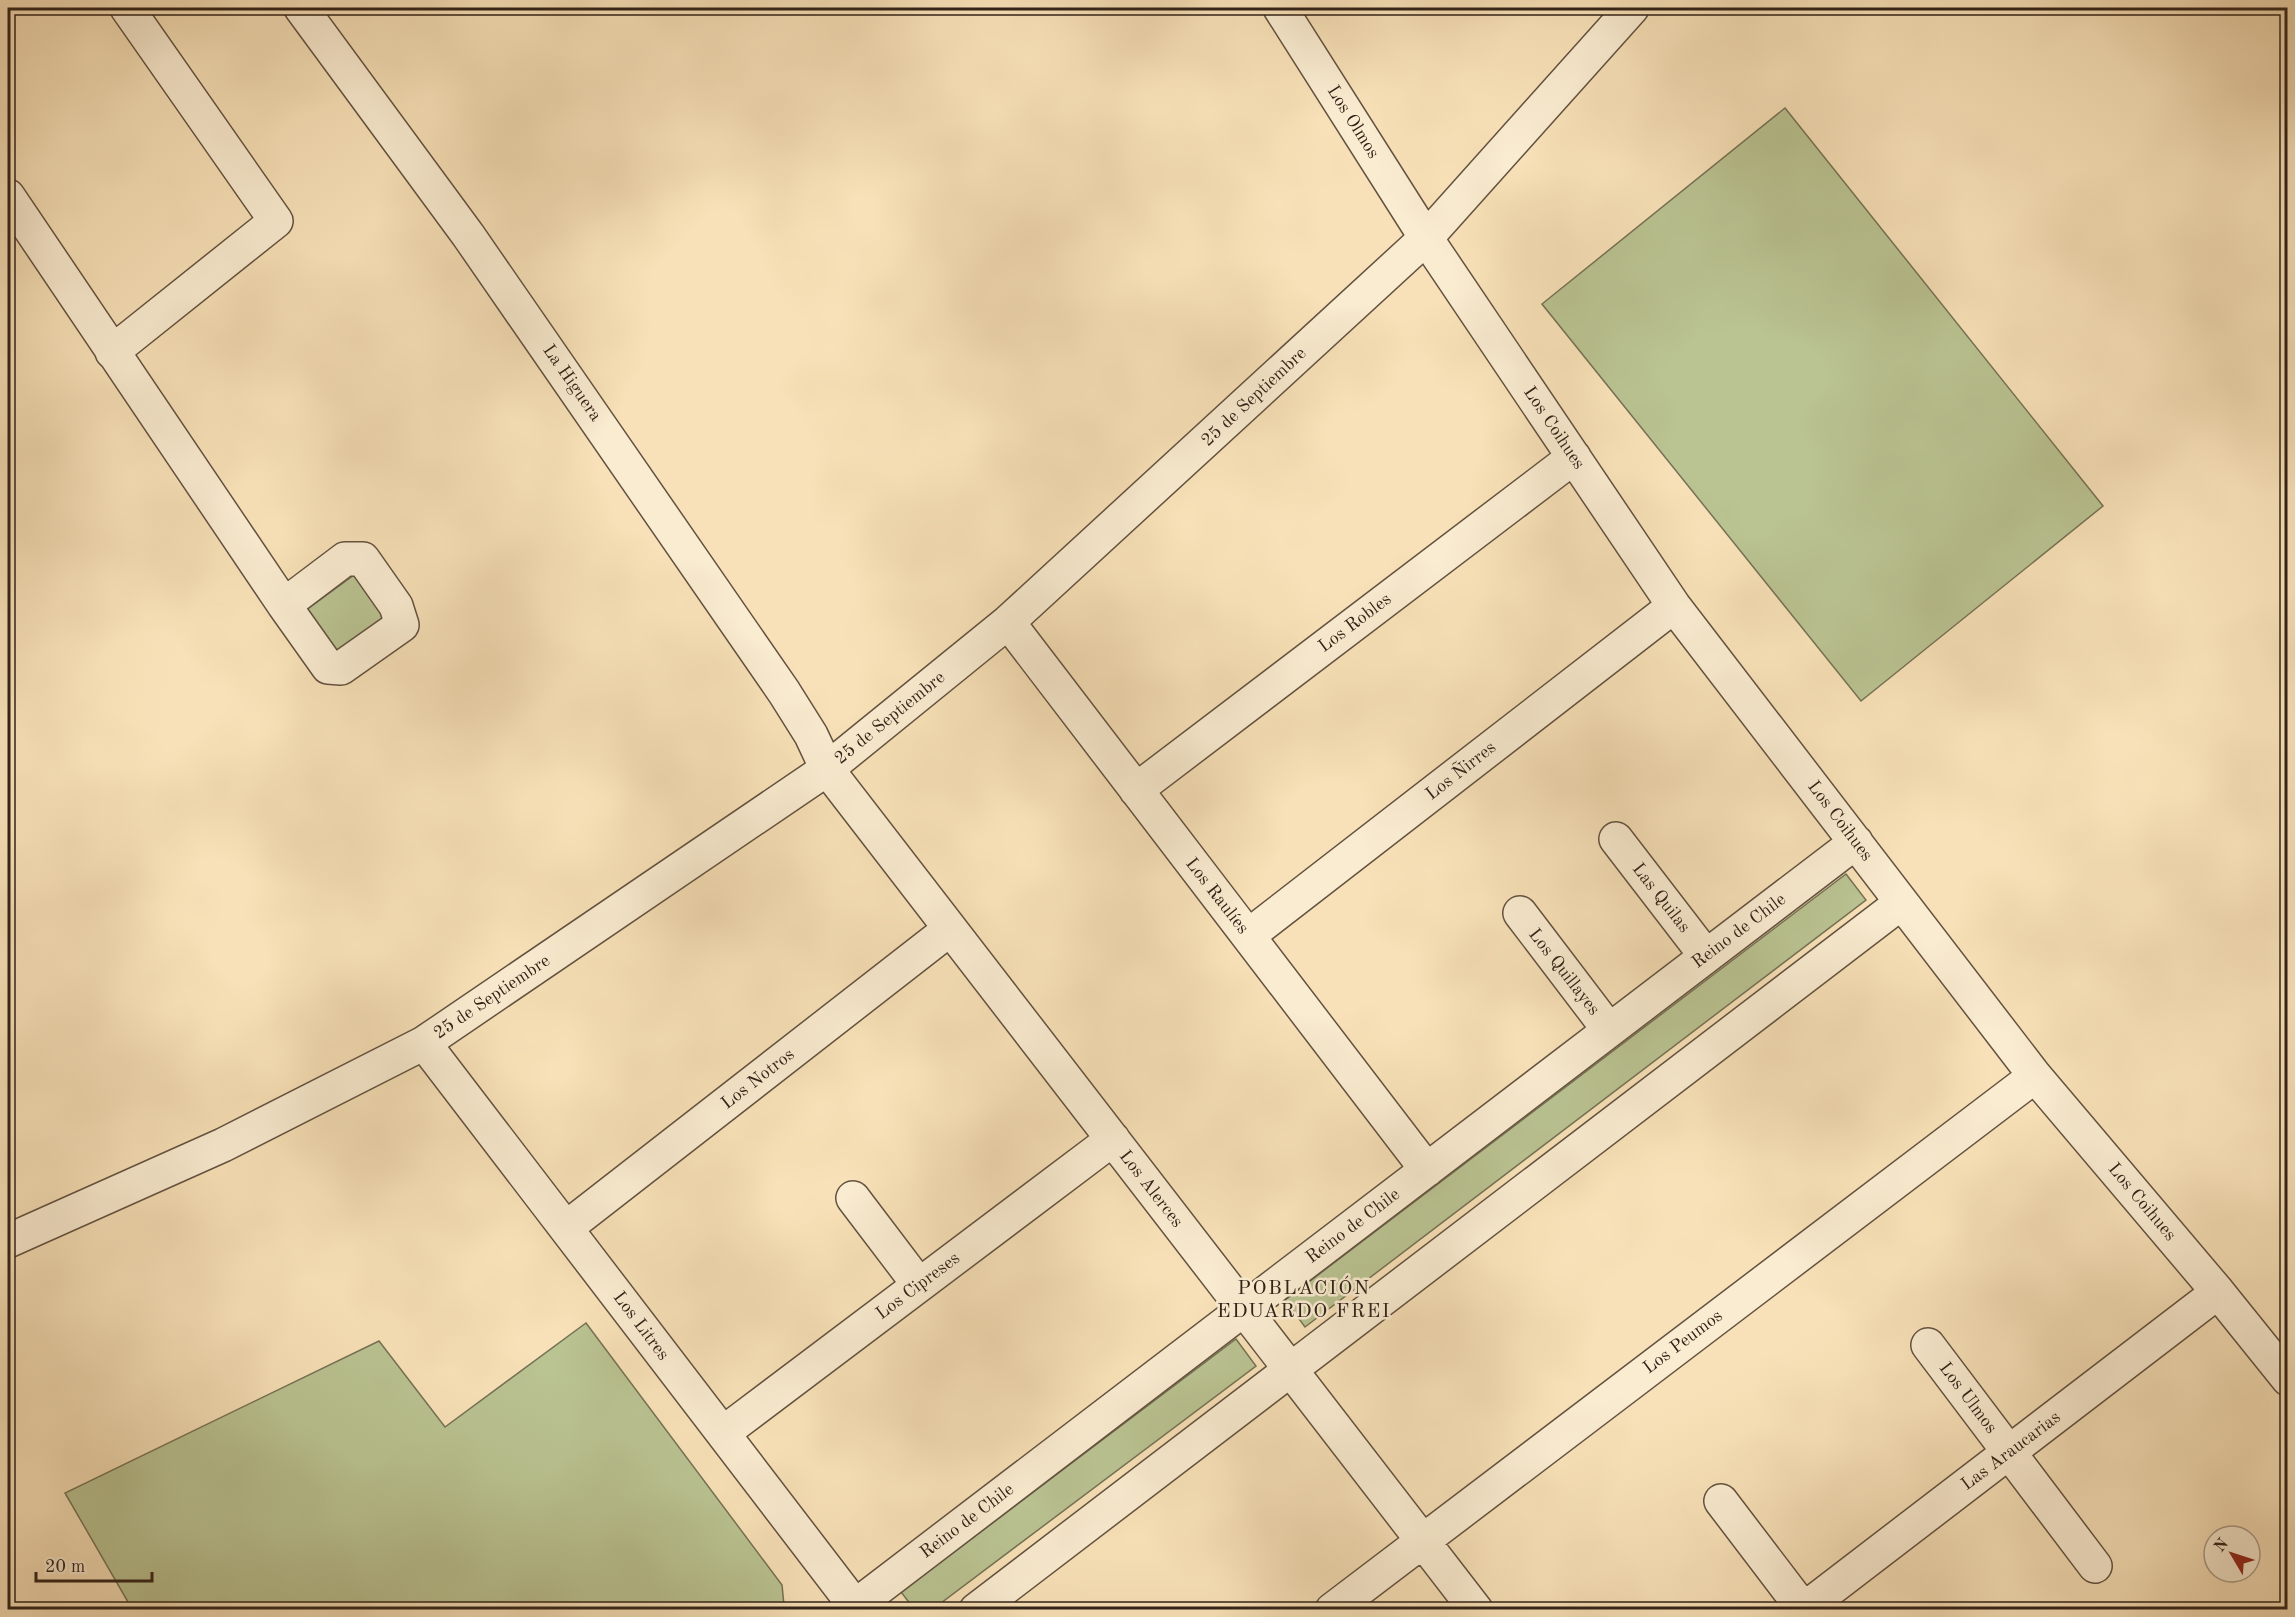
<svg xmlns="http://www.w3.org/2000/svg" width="2295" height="1617" font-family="'Old Standard TT',serif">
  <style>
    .green { fill: #bac392; stroke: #767255; stroke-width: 1.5 }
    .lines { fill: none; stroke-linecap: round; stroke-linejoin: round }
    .minor-casing { stroke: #635240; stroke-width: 36 }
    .minor { stroke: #faecd1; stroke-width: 33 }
    .labels { text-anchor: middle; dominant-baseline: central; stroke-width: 5; stroke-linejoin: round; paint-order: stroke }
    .street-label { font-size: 18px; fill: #312218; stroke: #faecd1 }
    .neighbourhood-label { font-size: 20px; letter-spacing: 1.5px; fill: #312218; stroke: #faecd1 }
  </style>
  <rect width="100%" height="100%" fill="#f8e1b8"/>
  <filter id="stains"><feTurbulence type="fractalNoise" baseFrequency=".00333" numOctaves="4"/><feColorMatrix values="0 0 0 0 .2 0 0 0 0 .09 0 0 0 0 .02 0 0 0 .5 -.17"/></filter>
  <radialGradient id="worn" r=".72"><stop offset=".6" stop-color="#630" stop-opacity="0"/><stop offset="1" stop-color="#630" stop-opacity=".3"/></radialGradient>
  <path class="green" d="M1785,108L2103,506L1861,701L1542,304Z
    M354,575L388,622L340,657L305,611Z
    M1846,874L1866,900L1305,1327L1285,1300Z
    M586,1323L782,1585L784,1605L776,1610L132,1609L65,1493L379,1341L445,1427Z
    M1236,1339L1256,1366L933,1609H914L901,1592Z"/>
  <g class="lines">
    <defs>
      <path id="minor" d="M301,8L468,235L784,692L811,735L827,769L1476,1610
        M1280,8L1426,238L1674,606L2035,1076L2218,1292L2288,1379
        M8,196L284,605L328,667L341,668L402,625L396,606L363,559H345L284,605
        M112,352L276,221L127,8
        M1008,622L1427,1170
        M1136,790L1574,457
        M1616,839L1706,956
        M1520,913L1609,1030
        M1248,936L1674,606
        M424,1043L858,1610
        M853,1198L919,1285
        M566,1228L950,929
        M8,1241L223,1145L424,1043L827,769L1008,622L1426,238L1632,8
        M1928,1345L2095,1566
        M723,1433L1113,1139
        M1721,1501L1804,1610
        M850,1610L1856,842
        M976,1610L1901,903
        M1332,1610L2035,1076
        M1803,1610L2218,1292"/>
    </defs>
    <use href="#minor" class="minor-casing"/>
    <use href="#minor" class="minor"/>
  </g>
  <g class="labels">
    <g class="street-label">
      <text transform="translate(1353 122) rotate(58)">Los Olmos</text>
      <text transform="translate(572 383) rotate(55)">La Higuera</text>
      <text transform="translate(1254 397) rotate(-43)">25 de Septiembre</text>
      <text transform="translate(1554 428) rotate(56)">Los Coihues</text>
      <text transform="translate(1355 623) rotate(-37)">Los Robles</text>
      <text transform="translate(890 718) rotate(-39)">25 de Septiembre</text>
      <text transform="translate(1461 771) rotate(-38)">Los Ñirres</text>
      <text transform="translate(1840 821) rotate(53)">Los Coihues</text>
      <text transform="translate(1217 896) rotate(52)">Los Raulíes</text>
      <text transform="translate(1661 898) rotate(52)">Las Quilas</text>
      <text transform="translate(1739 931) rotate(-37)">Reino de Chile</text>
      <text transform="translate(1564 972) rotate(52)">Los Quillayes</text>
      <text transform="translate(492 997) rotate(-34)">25 de Septiembre</text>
      <text transform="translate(758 1079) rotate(-38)">Los Notros</text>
      <text transform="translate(1151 1189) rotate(52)">Los Alerces</text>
      <text transform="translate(2142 1202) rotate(50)">Los Coihues</text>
      <text transform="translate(1353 1226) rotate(-37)">Reino de Chile</text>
      <text transform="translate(918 1286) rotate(-37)">Los Cipreses</text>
      <text transform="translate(641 1326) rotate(53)">Los Litres</text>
      <text transform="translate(1683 1342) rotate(-37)">Los Peumos</text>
      <text transform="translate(1968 1398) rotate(53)">Los Ulmos</text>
      <text transform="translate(2011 1451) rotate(-37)">Las Araucarias</text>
      <text transform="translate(967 1521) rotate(-37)">Reino de Chile</text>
    </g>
    <g class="neighbourhood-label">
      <text x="1304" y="1289">POBLACIÓN<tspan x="1304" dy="23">EDUARDO FREI</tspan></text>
    </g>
  </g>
  <rect width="2295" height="1617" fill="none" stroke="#f8e1b8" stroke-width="30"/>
  <rect x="9" y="9" width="2277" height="1599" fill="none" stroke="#312218" stroke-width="3"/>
  <rect x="15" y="15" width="2265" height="1587" fill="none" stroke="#312218" stroke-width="1.5"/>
  <g transform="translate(2232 1554) rotate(309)"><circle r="28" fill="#faecd1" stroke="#aa9b87" stroke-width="1.5"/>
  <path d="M0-4.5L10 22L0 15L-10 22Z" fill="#8f2418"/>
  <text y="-9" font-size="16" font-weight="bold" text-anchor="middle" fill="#312218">N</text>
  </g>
  <path d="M36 1572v9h116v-9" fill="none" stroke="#312218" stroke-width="3"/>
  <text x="45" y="1572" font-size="18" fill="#312218" stroke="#faecd1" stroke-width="4.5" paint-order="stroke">20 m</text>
  <rect width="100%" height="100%" filter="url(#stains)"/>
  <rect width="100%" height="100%" fill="url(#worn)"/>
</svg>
